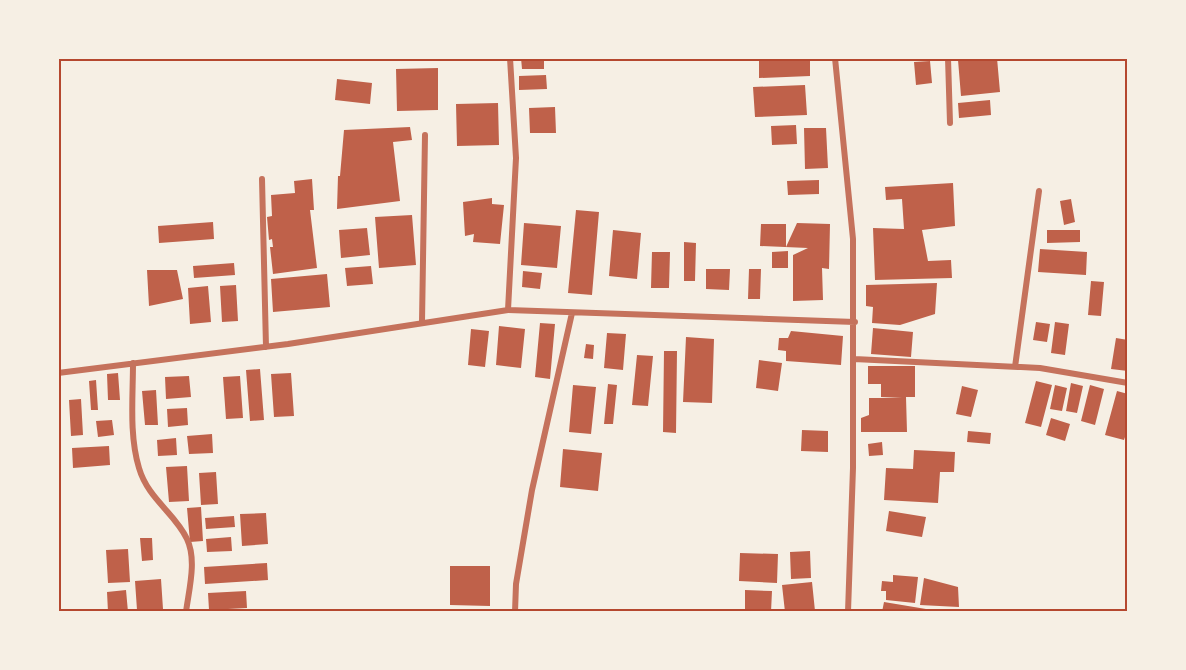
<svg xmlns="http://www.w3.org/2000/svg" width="1186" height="670" font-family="Inter,sans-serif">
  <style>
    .building { fill: #bf614a }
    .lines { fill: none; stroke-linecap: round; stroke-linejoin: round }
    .minor { stroke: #c5725c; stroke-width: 6 }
    .neatline { fill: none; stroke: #b5482f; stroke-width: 2 }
  </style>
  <rect width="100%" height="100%" fill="#f6efe4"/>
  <path class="building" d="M521,58H544V69H522Z
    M759,58H810V76L759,78Z
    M974,58H997L1000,92L961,96L958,60Z
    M930,61L932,83L916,85L914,62Z
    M438,68V110L397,111L396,69Z
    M546,75L547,89L519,90V76Z
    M337,79L372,83L370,104L335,100Z
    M805,85L807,115L755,117L753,87Z
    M990,100L991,115L959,118L958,103Z
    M498,103L499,145L457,146L456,104Z
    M555,107L556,133H530L529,108Z
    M796,125L797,144L772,145L771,126Z
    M410,127L412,140L393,142L400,201L337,209L338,176H340L344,130Z
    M804,128H826L828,168L805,169Z
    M312,179L314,210H310L317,268L273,274L270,247H273L272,239L269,240L267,217L272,216L271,195L295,193L294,181Z
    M819,180V194L788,195L787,181Z
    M953,183L955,226L922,230L928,261L951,260L952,278L875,280L873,228L904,229L902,199L886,200L885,187Z
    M492,198V204L504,205L500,244L473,242L474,234L465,236L463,202Z
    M1071,199L1075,222L1064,225L1060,201Z
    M576,210L599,212L592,295L568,293Z
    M412,215L416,265L379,268L375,217Z
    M213,222L214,239L159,243L158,226Z
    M524,223L561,226L557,268L521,265Z
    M797,223L830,224L829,269L822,268L823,300L793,301V255L808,248L760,246L761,224H786V247Z
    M367,228L370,255L341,258L339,230Z
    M613,230L641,233L637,279L609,276Z
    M1047,230H1080V242L1047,243Z
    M684,242L696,243L695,281H684Z
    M1040,249L1087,252L1086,275L1038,272Z
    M788,251V268H772V252Z
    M652,252H670L669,288H651Z
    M234,263L235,275L194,278L193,266Z
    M371,266L373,284L347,286L345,268Z
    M706,269H730L729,290L706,289Z
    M749,269H761L760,299H748Z
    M147,270H177L183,299L149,306Z
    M523,271L542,273L540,289L522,287Z
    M327,274L330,307L273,312L271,279Z
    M1091,281L1104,282L1101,316L1088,315Z
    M937,283L935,314L900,325L872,323L873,307L866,306V285Z
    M236,285L238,321L222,322L220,286Z
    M208,286L211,322L190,324L188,288Z
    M1036,322L1050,324L1047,342L1033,340Z
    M1055,322L1069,324L1065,355L1051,353Z
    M540,323L555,324L550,379L535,377Z
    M499,326L525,329L521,368L496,365Z
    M873,328L913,332L911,357L871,354Z
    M471,329L489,331L485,367L468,365Z
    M791,331L843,336L841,365L786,361V351L778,350L779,338H788Z
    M607,333L626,334L623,370L604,368Z
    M686,337L714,339L712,403L683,402Z
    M1116,338L1128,340V371L1111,369Z
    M586,344L594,345L593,359L584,358Z
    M664,351H677L676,433L663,432Z
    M637,355L653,356L648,406L632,405Z
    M759,360L782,363L778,391L756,388Z
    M868,366H915V397H906L907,432H861V418L869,415V398H902L881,397V384H868Z
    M260,369L264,420L250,421L246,370Z
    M118,373L120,400H108L107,374Z
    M291,373L294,416L274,417L271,374Z
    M189,376L191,397L166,399L165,377Z
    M240,376L243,418L226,419L223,377Z
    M96,380L98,410H91L89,381Z
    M1036,381L1052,385L1041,427L1025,423Z
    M1071,383L1083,386L1077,413L1066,411Z
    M608,384L617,385L613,424H604Z
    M573,385L596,387L591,434L569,432Z
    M1055,385L1067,388L1062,411L1050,409Z
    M1090,385L1104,389L1095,425L1081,421Z
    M962,386L978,390L971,417L956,414Z
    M156,390L158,425H145L142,391Z
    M1117,391L1128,394V428L1124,440L1105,435Z
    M81,399L83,435L71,436L69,400Z
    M187,408L188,425L168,427L167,409Z
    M1051,418L1070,424L1065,441L1046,435Z
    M112,420L114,435L98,437L96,421Z
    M802,430L828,431V452L801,451Z
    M968,431L991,433L990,444L967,442Z
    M212,434L213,453L189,454L187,436Z
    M176,438L177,455L158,456L157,440Z
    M882,442L883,455L869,456L868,444Z
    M109,446L110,465L73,468L72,448Z
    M563,449L602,453L598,491L560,487Z
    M914,450L955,452L954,472H940L938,503L884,500L886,468L913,469Z
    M187,466L189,501L169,502L166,467Z
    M216,472L218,504L201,505L199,473Z
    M201,507L203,541L190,542L187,508Z
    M889,511L926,517L922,537L886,531Z
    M266,513L268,544L242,546L240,514Z
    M234,516L235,527L206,529L205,518Z
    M231,537L232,551L207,552L206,539Z
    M140,538H152L153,560L142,561Z
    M128,549L130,582L108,583L106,550Z
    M810,551L811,578L791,579L790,552Z
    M740,553L778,554L777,583L739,581Z
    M267,563L268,580L205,584L204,567Z
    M450,566H490V606L450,605Z
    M893,575L918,577L915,603L886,600V591H881L882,581L893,582Z
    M924,578L958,587L959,607L920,605Z
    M161,579L163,609L137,610L135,581Z
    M812,582L815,611L785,612L782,585Z
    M126,590L128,612H108L107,592Z
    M745,590L772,591L771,612H745Z
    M246,591L247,608L209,610L208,593Z
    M884,602L926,609V612H882Z"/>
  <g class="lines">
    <path class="minor" d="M835,58L853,239V468L848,612
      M948,58L950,123
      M262,179L266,347
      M508,310L516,158L510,58
      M422,322L425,135
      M854,359L1040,368L1128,383
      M133,363C133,397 129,435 139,468C148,499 175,513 187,539C197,560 189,589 186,612
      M1015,367L1039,191
      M58,373L288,344L508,310L855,322
      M515,612L516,584L532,490L572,313"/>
  </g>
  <rect width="1186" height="670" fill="none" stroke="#f6efe4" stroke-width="120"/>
  <rect x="60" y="60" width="1066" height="550" class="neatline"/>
</svg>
